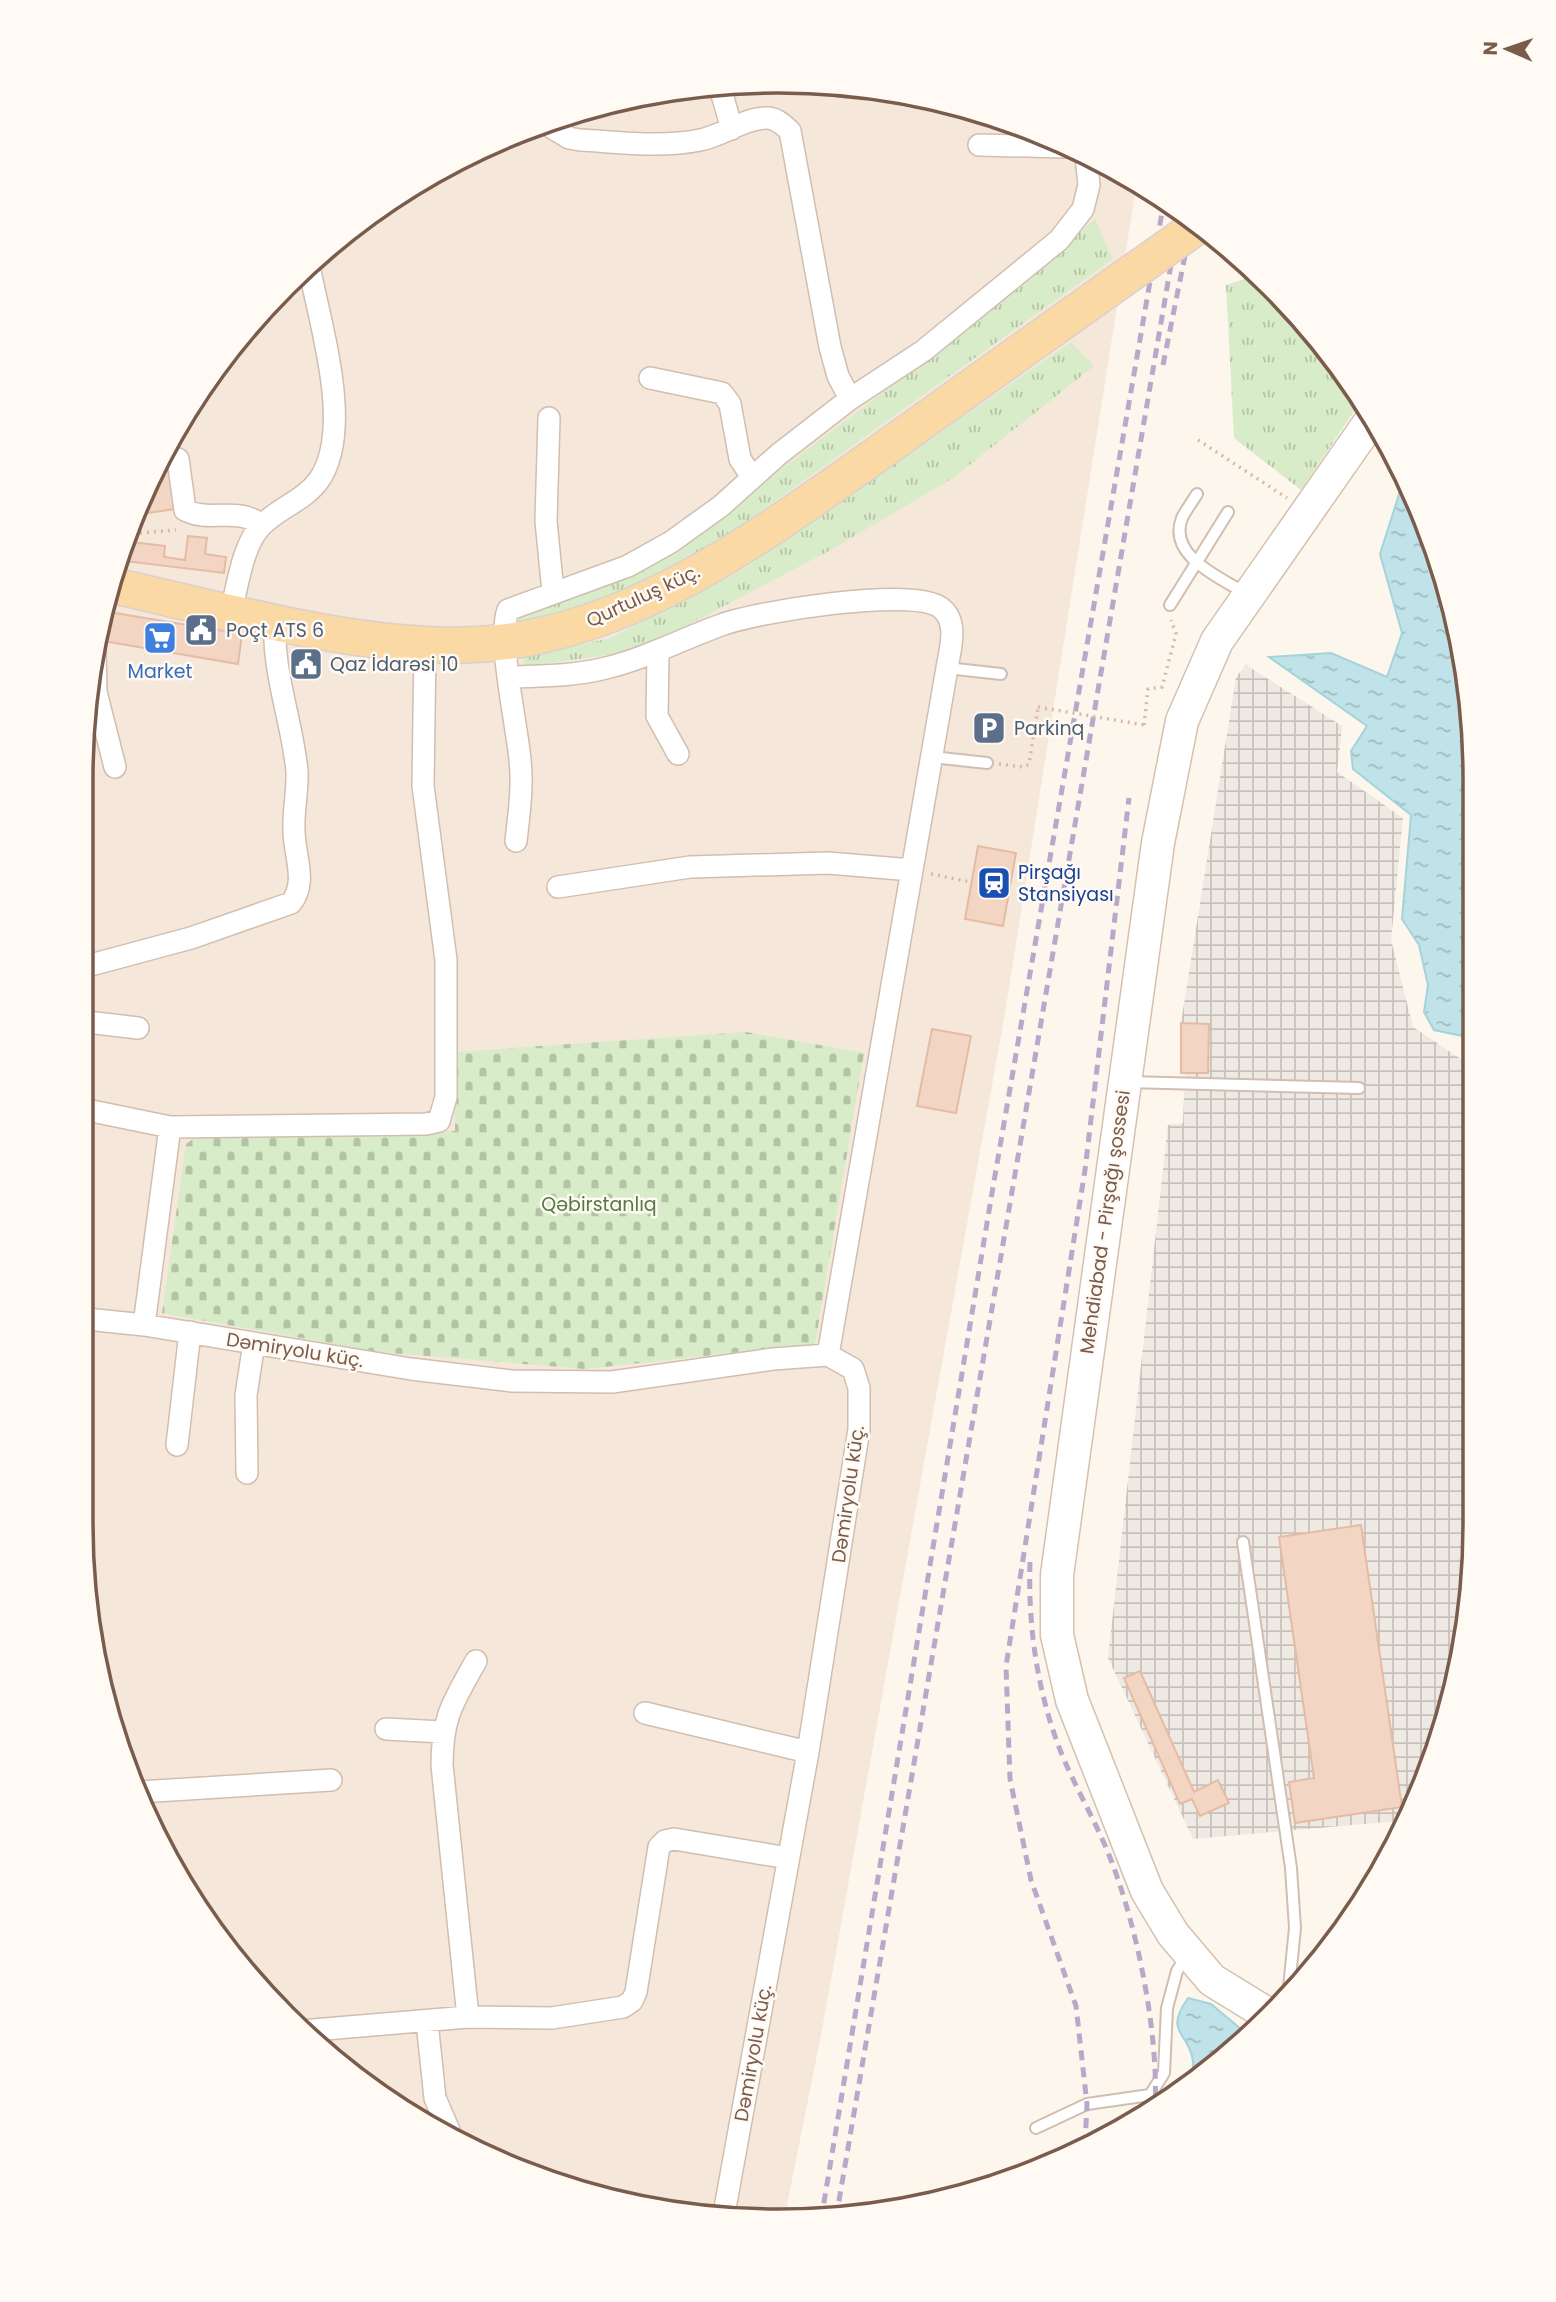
<svg xmlns="http://www.w3.org/2000/svg" width="1556" height="2302" font-family="Poppins,sans-serif">
  <style>
    .residential { fill: #f5e8da }
    .industrial { fill: url(#industrial-grid) }
    .grass { fill: url(#grass-tufts) }
    .cemetery { fill: url(#cemetery-stones) }
    .water { fill: url(#water-ripples); stroke: #a5d3da; stroke-width: 2 }
    .building { fill: #f3d5c3; stroke: #e6bba3; stroke-width: 2 }
    .lines { fill: none; stroke-linecap: round; stroke-linejoin: round }
    .lane-casing { stroke: #d1beb0; stroke-width: 14 }
    .street-casing { stroke: #d1beb0; stroke-width: 24 }
    .secondary-casing { stroke: #d6c0b0; stroke-width: 35 }
    .primary-casing { stroke: #dad1cd; stroke-width: 38 }
    .path { stroke: #d9b8a5; stroke-width: 3.5; stroke-dasharray: 2 5; stroke-linecap: butt }
    .lane { stroke: #fff; stroke-width: 10 }
    .street { stroke: #fff; stroke-width: 21 }
    .secondary { stroke: #fff; stroke-width: 32 }
    .primary { stroke: #fbd9a5; stroke-width: 35 }
    .rail { stroke: #b9a8c9; stroke-width: 5; stroke-dasharray: 10 7; stroke-linecap: butt }
    .primary-bridge-casing { stroke: #dad1cd; stroke-width: 38; stroke-linecap: butt }
    .path-bridge { stroke: #d9b8a5; stroke-width: 3.5; stroke-dasharray: 2 5; stroke-linecap: butt }
    .primary-bridge { stroke: #fbd9a5; stroke-width: 35 }
    .labels { text-anchor: middle; dominant-baseline: central; stroke-width: 5; stroke-linejoin: round; paint-order: stroke }
    .street-label { font-size: 19px; fill: #7a5c4d; stroke: #fffaf3 }
    .service-label { font-size: 19px; fill: #4e5e75; stroke: #fffaf3; text-anchor: start }
    .shop-label { font-size: 19px; fill: #366cbe; stroke: #fffaf3 }
    .transit-label { font-size: 19px; fill: #164399; stroke: #fffaf3; text-anchor: start }
    .park-label { font-size: 19px; fill: #537a41; stroke: #fffaf3 }
    .rim { fill: none; stroke: #7a5c4d; stroke-width: 3.5 }
  </style>
  <defs>
    <pattern id="industrial-grid" width="8" height="8" patternUnits="userSpaceOnUse" patternTransform="scale(1.75)"><rect width="8" height="8" fill="#efe9e4"/><path d="M0 4h8M4 0v8" fill="none" stroke="#c7c0bb"/></pattern>
    <pattern id="grass-tufts" width="24" height="20" patternUnits="userSpaceOnUse" patternTransform="scale(1.75)"><rect width="24" height="20" fill="#d8ecc9"/><path d="M3 7l-1-3M5 7V3M7 7l1-3M15 17l-1-3M17 17v-4M19 17l1-3" fill="none" stroke="#b4c2a5"/></pattern>
    <pattern id="cemetery-stones" width="16" height="16" patternUnits="userSpaceOnUse" patternTransform="scale(1.75)"><rect width="16" height="16" fill="#d8ecc9"/><path d="M2 7V4a2 2 0 0 1 4 0v3zM10 15v-3a2 2 0 0 1 4 0v3z" fill="#b4c2a5"/></pattern>
    <pattern id="water-ripples" width="26" height="14" patternUnits="userSpaceOnUse" patternTransform="scale(1.75)"><rect width="26" height="14" fill="#bfe3e8"/><path d="M2 4q2-2 4 0t4 0M15 11q2-2 4 0t4 0" fill="none" stroke="#a0bbbe"/></pattern>
  </defs>
  <rect width="100%" height="100%" fill="#fdf6ec"/>
  <path class="residential" d="M733,82L869,87L1003,118L1137,181L1005,1013L822,2030L784,2220H732L598,2198L511,2169L353,2077L285,2017L198,1912L117,1748L87,1615V687L117,554L152,470L254,318L354,224L470,152L598,104Z"/>
  <path class="industrial" d="M1246,665L1342,726L1337,772L1403,818L1391,940L1413,1027L1461,1059L1472,1095L1469,1615L1439,1748L1409,1820L1193,1839L1108,1658L1168,1125L1183,1123L1185,1073L1181,1023L1236,677Z"/>
  <path class="grass" d="M1095,219L1113,259L728,535L651,578L600,599L518,624L517,613L755,489L947,344Z
    M1251,267L1332,354L1361,401L1301,490L1234,438L1226,285L1253,276Z
    M1071,342L1094,366L953,478L829,551L655,642L609,655L525,666L523,658L610,638L745,568Z"/>
  <path class="cemetery" d="M746,1032L864,1053L815,1344L585,1369L378,1352L162,1313L186,1144L200,1134L455,1131V1052Z"/>
  <path class="water" d="M1407,479L1452,598L1474,733L1472,1038L1434,1030L1424,1012L1428,985L1419,945L1402,919L1411,815L1353,769L1351,751L1367,726L1269,657L1331,653L1387,677L1402,633L1380,554L1402,485Z
    M1188,1998L1211,2004L1248,2035L1192,2084C1192,2077 1194,2068 1193,2061C1189,2031 1163,2034 1188,1998Z"/>
  <path class="building" d="M169,461L176,509L134,515L152,470L157,463Z
    M188,536L207,538L205,554L226,557L224,573L116,560L123,541L165,546L164,557L185,560Z
    M109,612L242,634L238,664L103,641Z
    M978,846L1016,853L1003,926L965,919Z
    M1181,1023L1209,1024L1208,1073H1181Z
    M932,1029L971,1036L956,1113L917,1106Z
    M1361,1525L1402,1807L1295,1823L1289,1782L1314,1778L1279,1537Z
    M1140,1671L1194,1792L1218,1780L1229,1803L1200,1816L1192,1799L1180,1804L1124,1678Z"/>
  <g class="lines">
    <defs>
      <path id="lane" d="M1197,494C1192,502 1186,510 1182,518C1167,556 1221,578 1245,593
        M1170,605L1228,512
        M947,668L1001,674
        M932,757L987,763
        M1127,1082L1359,1088
        M1243,1542L1291,1868L1295,1928L1288,1997
        M1150,2112V2095L1164,2073L1167,2008L1177,1971L1187,1955
        M1036,2128L1087,2104L1150,2095"/>
      <path id="street" d="M719,84L732,129
        M546,124L569,138L580,140C619,142 662,148 700,140C722,136 744,118 767,118C777,118 783,125 790,131L830,347L838,376L850,399
        M979,145L1066,147
        M650,378L722,393L730,404L740,459L752,477
        M549,418L546,521L553,592
        M178,459L185,510C210,523 237,506 262,525
        M231,611C238,585 242,546 261,526C278,508 304,501 319,480C354,429 320,325 309,266
        M95,650L96,692L115,767
        M658,653L657,716L678,754
        M510,677C542,676 575,676 606,668C647,658 682,639 721,625C755,612 914,586 941,608C959,622 950,649 947,668L828,1355
        M516,841C519,814 523,787 520,760C517,725 497,639 508,610L628,566L671,542L721,506L779,454L850,399L923,351L1059,240L1083,209L1089,185L1086,156
        M558,887L690,867L828,863L912,870
        M87,966L191,938L291,903C308,882 294,856 294,830C293,810 298,791 297,771C292,720 272,672 275,620
        M87,1022L138,1028
        M87,1110L170,1127L426,1124L439,1121L446,1097V960L423,786L425,645
        M87,1319L144,1325L411,1369L512,1381L612,1382L773,1359L828,1355L853,1369L859,1388V1429L808,1752L723,2219
        M144,1325L170,1127
        M177,1445L190,1332
        M247,1473L246,1395L254,1343
        M645,1713L808,1752
        M386,1729L442,1732
        M139,1792L331,1780
        M468,2017L442,1765C442,1717 453,1702 476,1661
        M427,2022L435,2098L450,2133
        M301,2031L468,2017L552,2018L623,2007L632,2001L636,1992L659,1847L665,1841L674,1839L788,1858"/>
      <path id="secondary" d="M1269,2015L1212,1980L1173,1934L1147,1891L1072,1700L1057,1635V1575L1158,843L1182,721L1217,641L1372,419"/>
      <path id="primary" d="M110,585C220,609 353,648 464,645C619,642 754,541 876,455C939,410 1002,365 1065,320"/>
    </defs>
    <use href="#lane" class="lane-casing"/>
    <use href="#street" class="street-casing"/>
    <use href="#secondary" class="secondary-casing"/>
    <use href="#primary" class="primary-casing"/>
    <path class="path" d="M1198,440L1287,498
      M126,534L176,530
      M1144,725L1148,689L1162,687L1176,634L1171,620
      M999,764L1024,767L1029,764L1038,707
      M931,874L971,882"/>
    <use href="#lane" class="lane"/>
    <use href="#street" class="street"/>
    <use href="#secondary" class="secondary"/>
    <use href="#primary" class="primary"/>
    <path class="rail" d="M1163,365L1192,221
      M1030,1562C1028,1621 1036,1683 1056,1739C1070,1779 1093,1815 1109,1855C1137,1925 1159,2033 1155,2109
      M1085,2145L1087,2104L1076,2006L1031,1880L1010,1779L1006,1666L1085,1170L1129,798
      M836,2218L1180,212
      M821,2220L994,1181L1164,201"/>
    <defs>
      <path id="primary-bridge" d="M1065,320L1199,225"/>
    </defs>
    <use href="#primary-bridge" class="primary-bridge-casing"/>
    <path class="path-bridge" d="M1038,707L1144,725"/>
    <use href="#primary-bridge" class="primary-bridge"/>
  </g>
  <defs>
    <symbol id="civic-square" viewBox="-11 -11 22 22"><rect x="-9" y="-9" width="18" height="18" rx="4" fill="#5c6f8a" stroke="#fffaf3"/><path d="M-.6-6.5H3V-4.5H.6V-3L4-1V1h2V6H-6V1h2V-1L-.6-3ZM-1.2 2.5V6h2.4V2.5Z" fill="#fff"/></symbol>
    <symbol id="supermarket-square" viewBox="-11 -11 22 22"><rect x="-9" y="-9" width="18" height="18" rx="4" fill="#3f7fe0" stroke="#fffaf3"/><path d="M-6-5.5h2.5l.6 2H6L4.5 2H-2.5L-4.4-4H-6ZM-1.5 3.2a1.3 1.3 0 1 0 .1 0ZM3 3.2a1.3 1.3 0 1 0 .1 0Z" fill="#fff"/></symbol>
    <symbol id="parking-square" viewBox="-11 -11 22 22"><rect x="-9" y="-9" width="18" height="18" rx="4" fill="#5c6f8a" stroke="#fffaf3"/><path d="M-3.5-5.5H1a3.5 3.5 0 0 1 0 7H-1V5.5H-3.5ZM-1-3.4V-.6H.8a1.4 1.4 0 0 0 0-2.8Z" fill="#fff"/></symbol>
    <symbol id="station-square" viewBox="-11 -11 22 22"><rect x="-9" y="-9" width="18" height="18" rx="4" fill="#1a4fb4" stroke="#fffaf3"/><path d="M-3-6H3Q5-6 5-4V2Q5 4 3 4L4.5 6H3L1.5 4h-3L-3 6H-4.5L-3 4Q-5 4-5 2V-4Q-5-6-3-6ZM-3.5-4v3h7v-3ZM-3.5 1v1.5H-2V1ZM2 1v1.5H3.5V1Z" fill="#fff"/></symbol>
  </defs>
  <g fill-rule="evenodd">
    <use href="#civic-square" x="182" y="611" width="38" height="38"/>
    <use href="#supermarket-square" x="141" y="619" width="38" height="38"/>
    <use href="#civic-square" x="287" y="645" width="38" height="38"/>
    <use href="#parking-square" x="970" y="709" width="38" height="38"/>
    <use href="#station-square" x="975" y="864" width="38" height="38"/>
  </g>
  <g class="labels">
    <g class="street-label">
      <text transform="translate(643 596) rotate(-25)">Qurtuluş küç.</text>
      <text transform="translate(1105 1222) rotate(-82)">Mehdiabad - Pirşağı şossesi</text>
      <text transform="translate(295 1350) rotate(9)">Dəmiryolu küç.</text>
      <text transform="translate(848 1494) rotate(-82)">Dəmiryolu küç.</text>
      <text transform="translate(753 2053) rotate(-80)">Dəmiryolu küç.</text>
    </g>
    <g class="service-label">
      <text x="226" y="630">Poçt ATS 6</text>
      <text x="330" y="664">Qaz İdarəsi 10</text>
      <text x="1014" y="728">Parkinq</text>
    </g>
    <g class="shop-label">
      <text x="160" y="671">Market</text>
    </g>
    <g class="transit-label">
      <text x="1018" y="872">Pirşağı<tspan x="1018" dy="22">Stansiyası</tspan></text>
    </g>
    <g class="park-label">
      <text x="599" y="1204">Qəbirstanlıq</text>
    </g>
  </g>
  <path d="M0 0H1556V2302H0ZM778 93H778A685 685 0 0 1 1463 778V1524A685 685 0 0 1 778 2209H778A685 685 0 0 1 93 1524V778A685 685 0 0 1 778 93Z" fill="#fffaf3" fill-rule="evenodd"/>
  <path class="rim" d="M778 93H778A685 685 0 0 1 1463 778V1524A685 685 0 0 1 778 2209H778A685 685 0 0 1 93 1524V778A685 685 0 0 1 778 93Z"/>
  <g transform="translate(1507 49) rotate(272)" stroke="#fffaf3" stroke-width="5" paint-order="stroke">
  <path d="M0-5L12 26L0 18L-12 26Z" fill="#7a5c4d"/>
  <text y="-10" font-size="19" font-weight="bold" text-anchor="middle" fill="#7a5c4d">N</text>
  </g>
</svg>
